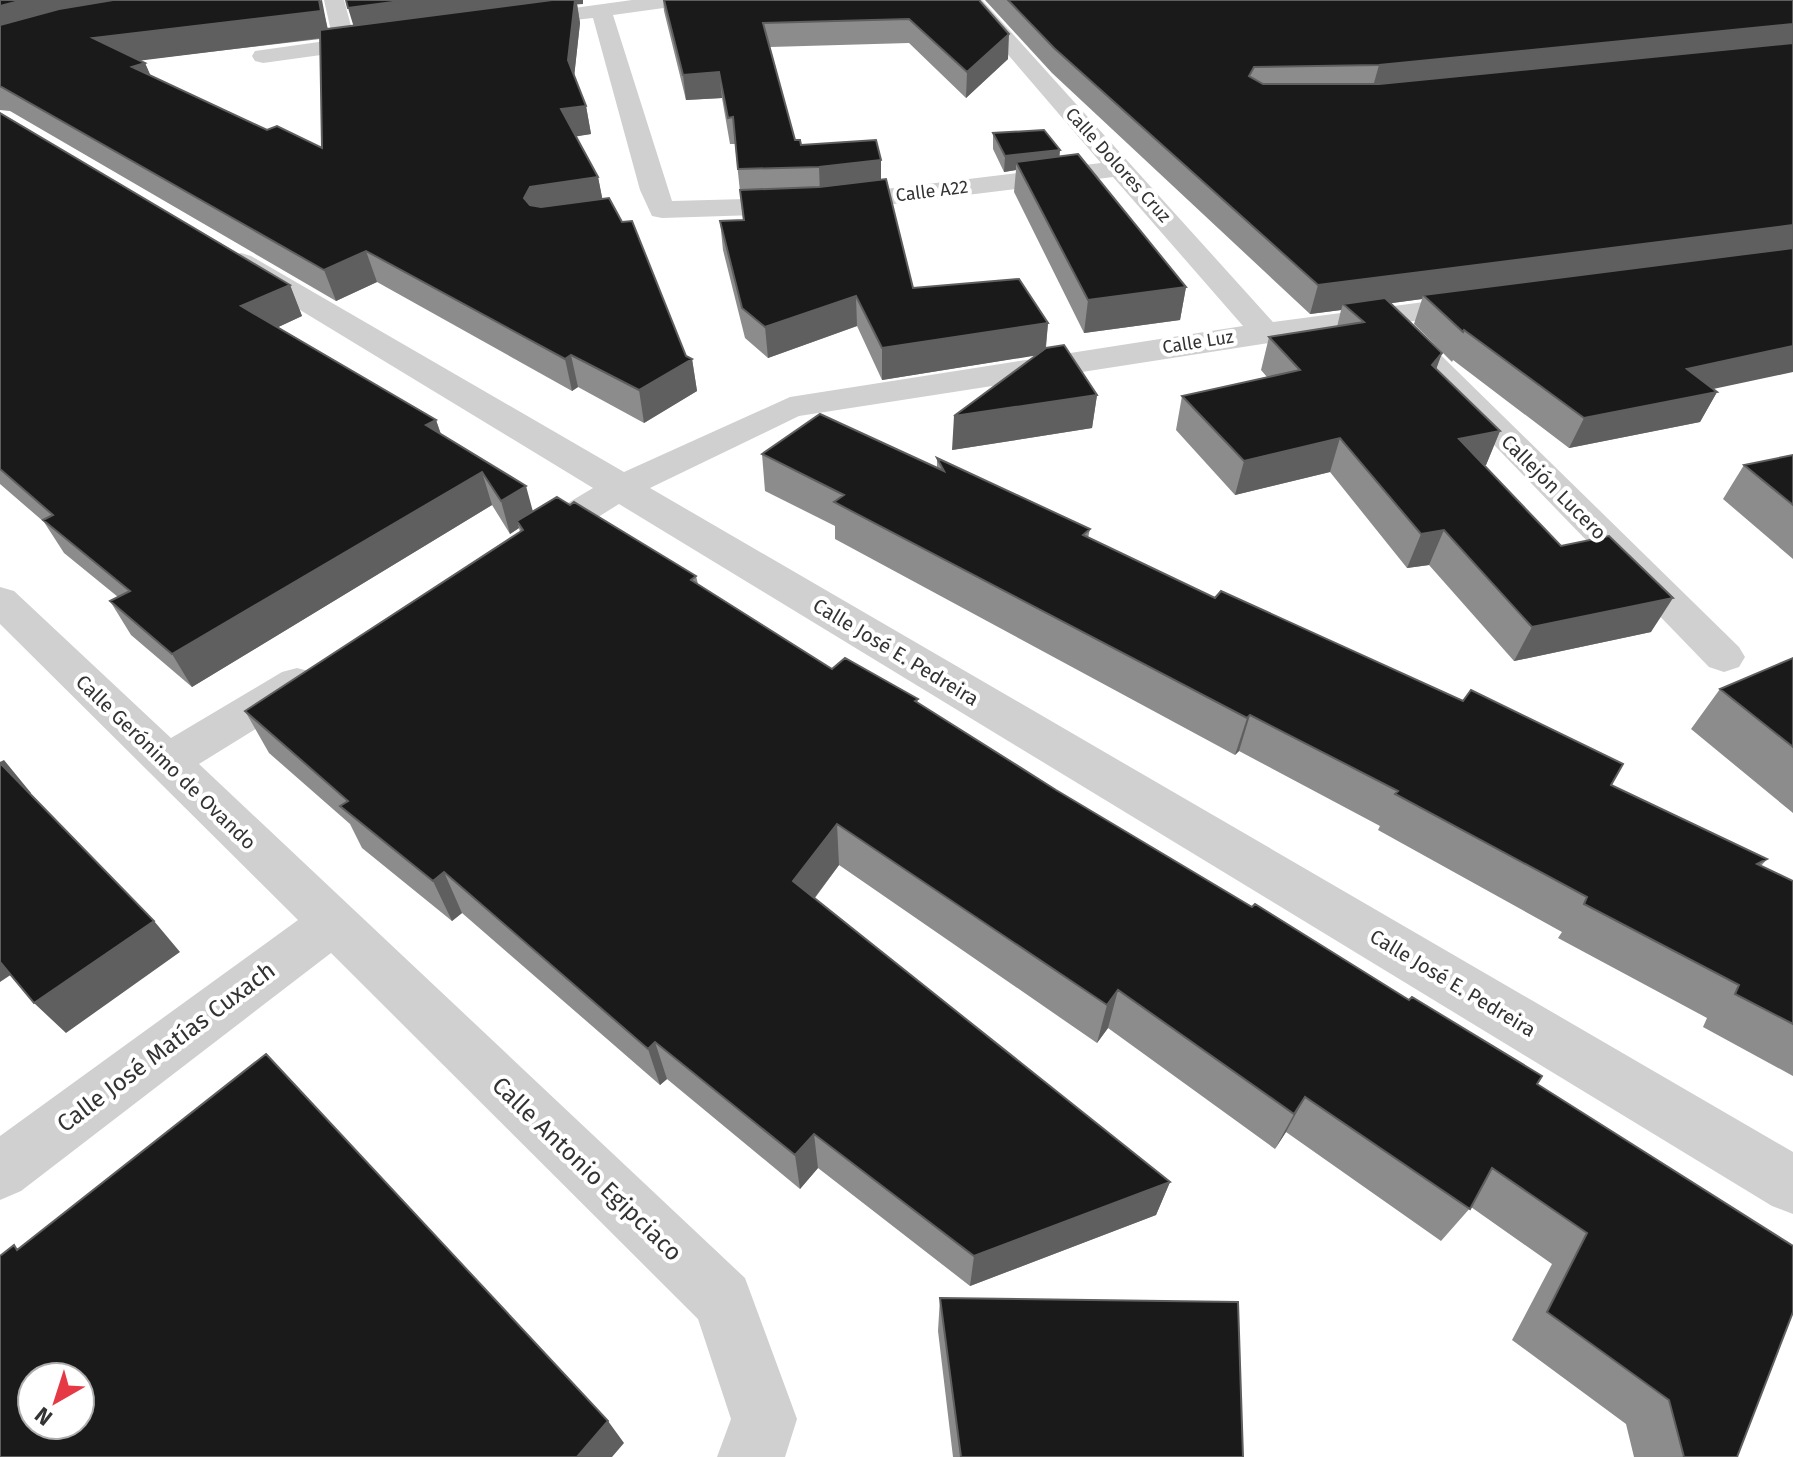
<svg xmlns="http://www.w3.org/2000/svg" width="1793" height="1457" font-family="'Fira Sans',sans-serif">
  <style>
    .lines { fill: none; stroke-linecap: round; stroke-linejoin: round }
    .minor { fill: #d0d0d0; fill-rule: evenodd }
    .wall { fill: #8c8c8c; fill-rule: evenodd }
    .shaded-wall { fill: #5f5f5f }
    .building { fill: #1a1a1a; stroke: #5f5f5f; stroke-width: 2; fill-rule: evenodd }
    .labels { text-anchor: middle; dominant-baseline: central; stroke-width: 8; stroke-linejoin: round; paint-order: stroke }
    .far-street-label { font-size: 18px; fill: #333; stroke: #fff }
    .street-label { font-size: 20px; fill: #333; stroke: #fff }
    .near-street-label { font-size: 24px; fill: #333; stroke: #fff }
  </style>
  <rect width="100%" height="100%" fill="#fff"/>
  <g class="lines">
    <path class="minor" d="M324,0H344L354,37L379,33L390,40L379,47L263,63L255,61L252,56L255,51L333,40Z
      M632,0H688L678,6L613,15L672,201L820,197L1101,163L961,0H982L1273,322L1477,295L1488,298L1492,304L1488,310L1407,322L1739,647L1745,657L1739,667L1724,672L1709,667L1379,326L799,416L650,488L1793,1152V1214L1772,1206L619,504L547,549L534,552L521,549L515,540L521,531L593,488L231,268L226,262L231,256L241,253L251,256L624,472L790,397L1243,326L1113,177L820,213L662,218L652,216L640,190L593,18L574,20L563,14L574,8Z
      M0,587L14,591L171,738L282,672L297,668L312,672L318,683L312,694L199,764L745,1278L797,1419L785,1457H717L731,1419L698,1319L331,953L21,1191L0,1200V1136L298,920L0,624Z"/>
  </g>
  <path class="wall" d="M0,0L321,1L328,29L583,4H577L580,23L574,76L586,106L591,134L576,136L598,177L602,198L686,356L692,359L697,391L644,423L578,387L572,391L377,282L336,301L10,111L0,110ZM320,39L322,148L267,130L150,75L145,63L140,60Z
    M663,0H979L1008,59L966,98L909,43L770,47L795,140L801,145L881,160V180L913,288L1048,323L1046,348L1097,395L1092,428L952,450L1036,355L882,380L857,326L768,358L745,338L723,250L720,221L743,220L735,144H730L722,98L686,100L664,11Z
    M985,0H1793L1714,389L1717,392L1700,422L1569,448L1453,360L1452,362L1414,324L1422,299L1391,303L1442,353L1436,369L1500,431L1486,465H1484L1561,546L1651,632L1514,661L1429,565L1407,568L1330,472L1235,495L1176,430L1182,396L1267,377L1261,370L1269,337L1337,327L1341,310L1310,314L1052,73Z
    M0,113L290,285L302,316L278,327L436,420L441,434L533,511L696,576L698,584L832,669L918,699L917,703L1056,790L1537,1084L1737,1457H1634L1626,1424L1512,1340L1552,1264L1471,1207L1441,1241L1286,1132L1275,1149L1108,1028L1097,1043L839,865L815,898L1170,1182L1156,1215L970,1286L818,1168L800,1189L667,1079L660,1085L462,913L452,921L362,848L350,824L269,753L245,711L520,532L519,528L510,534L492,505L192,687L131,635L110,601L118,597L64,553L44,522L0,484Z
    M993,133L1060,157L1186,287L1180,320L1084,333L1014,192L1016,170L1004,172L993,149Z
    M762,454L937,468V458L1090,529L1088,538L1767,859L1761,866L1793,881V1076L1703,1027L1707,1018L1558,938L1562,932L1378,830L1380,826L1239,751L1235,755L835,539V526L765,491Z
    M1793,455V559L1723,499L1744,465Z
    M1793,658V813L1691,729L1720,689Z
    M940,1298L1243,1457H953L938,1331Z"/>
  <path class="shaded-wall" d="M23,0H174L0,36V6Z
    M322,0L329,37L105,65L93,38Z
    M408,0H583V4H577L580,23L573,87L356,34L348,8Z
    M1793,24V47L1372,90L1379,65Z
    M1009,34L1008,59L966,98L967,72Z
    M145,63L157,90L132,67Z
    M719,72L722,98L686,100L683,75Z
    M586,106L591,134L567,138L561,109Z
    M1060,150L1059,165L1016,162V170L1004,172L1005,156Z
    M881,160V187L820,194L819,167Z
    M598,177L604,207L530,228L524,198L530,187Z
    M1793,225V251L1423,295L1422,299L1349,309L1343,304L1341,310L1310,314L1318,285Z
    M366,251L377,282L336,301L324,270Z
    M290,285L302,316L255,338L241,306Z
    M1186,287L1180,320L1084,333L1088,300Z
    M856,296L857,326L768,358L765,327Z
    M1048,323L1045,354L882,380V348Z
    M1793,346V372L1671,398L1687,369Z
    M1442,353L1430,386L1432,365Z
    M571,355L578,387L572,391L565,359Z
    M692,359L697,391L644,423L639,390Z
    M1717,392L1700,422L1569,448L1584,418Z
    M1097,395L1092,428L952,450L954,416Z
    M436,420L447,453L426,425Z
    M1500,431L1486,465L1445,473L1459,439Z
    M1340,438L1330,472L1235,495L1244,461Z
    M482,472L492,505L192,687L172,654Z
    M526,486L535,519L517,521L519,528L510,534L501,501Z
    M1444,530L1429,565L1407,568L1421,534Z
    M1673,598L1651,632L1514,661L1532,627Z
    M1250,715L1239,751L1235,755L1247,718Z
    M4,760L31,793L27,795L0,763V762Z
    M837,824L839,865L797,921L793,881Z
    M444,872L462,913L452,921L433,881Z
    M154,921L180,952L66,1033L34,1003Z
    M0,958L15,972L0,982Z
    M1118,990L1108,1028L1097,1043L1107,1005Z
    M655,1042L667,1079L660,1085L648,1049Z
    M1305,1097L1286,1132L1275,1149L1294,1114Z
    M814,1134L818,1168L800,1189L795,1155Z
    M1170,1182L1156,1215L970,1286L974,1256Z
    M608,1421L624,1443L612,1457H577Z"/>
  <path class="building" d="M0,0H23L0,6Z
    M113,0H319L321,11L93,38L145,63L132,67L267,130L277,126L322,148L320,30L552,0H575L568,60L586,106L561,109L598,177L530,187L524,198L530,205L541,207L609,198L622,222L632,221L686,356L692,359L639,390L571,355L565,359L366,251L324,270L0,86V25L59,9Z
    M346,0H408L348,8Z
    M664,0H979L1009,34L967,72L909,19L763,23L795,140H800L801,145L876,140L881,160L819,167L738,169L733,117L728,118L719,72L683,75Z
    M1008,0H1793V24L1379,65L1254,67L1249,76L1263,84H1379L1793,43V225L1318,285L1054,48Z
    M0,113L290,285L241,306L436,420L426,425L526,486L501,501L482,472L172,654L110,601L130,591L43,520L53,515L0,469Z
    M1044,130L1060,150L1005,156L993,133Z
    M1078,154L1186,287L1088,300L1016,162Z
    M886,179L913,288L1019,279L1048,323L882,348L856,296L765,327L742,308L720,221L744,220L740,190L819,187Z
    M1793,248V346L1687,369L1717,392L1584,418L1464,330L1463,332L1423,295Z
    M1385,298L1442,353L1432,365L1500,431L1459,439L1561,546L1609,536L1673,598L1532,627L1444,530L1421,534L1340,438L1244,461L1182,396L1300,370L1269,337L1364,322L1343,304Z
    M1064,345L1097,395L954,416L1046,348Z
    M820,414L944,471L937,458L1090,529L1083,535L1215,598L1221,591L1463,701L1471,690L1623,764L1611,785L1767,859L1757,864L1793,881V1024L1735,994L1739,985L1584,904L1587,897L1395,794L1398,791L1250,715L1247,718L834,502L844,495L762,454Z
    M1793,455V505L1744,465Z
    M557,497L570,505L574,502L696,576L691,580L832,669L845,658L918,699L915,701L1056,790L1252,907L1255,904L1409,1000L1412,997L1542,1076L1537,1084L1793,1246V1312L1737,1457H1684L1669,1400L1547,1312L1587,1233L1492,1168L1470,1209L1305,1097L1294,1114L1118,990L1107,1005L837,824L793,881L1170,1182L974,1256L814,1134L795,1155L655,1042L648,1049L444,872L433,881L340,806L348,801L245,711L523,530L517,521Z
    M1793,658V747L1720,689Z
    M0,763L154,921L34,1003L0,962Z
    M266,1054L608,1421L577,1457H0V1256L14,1245L17,1250ZM32,1377H80V1425H32Z
    M940,1298L1238,1302L1243,1457H961Z"/>
  <g class="labels">
    <g class="far-street-label">
      <text transform="translate(1118 165) rotate(48)">Calle Dolores Cruz</text>
      <text transform="translate(932 191) rotate(-7)">Calle A22</text>
      <text transform="translate(1198 342) rotate(-9)">Calle Luz</text>
    </g>
    <g class="street-label">
      <text transform="translate(1554 487) rotate(45)">Callejón Lucero</text>
      <text transform="translate(896 652) rotate(31)">Calle José E. Pedreira</text>
      <text transform="translate(166 762) rotate(44)">Calle Gerónimo de Ovando</text>
      <text transform="translate(1453 983) rotate(31)">Calle José E. Pedreira</text>
    </g>
    <g class="near-street-label">
      <text transform="translate(166 1047) rotate(-37)">Calle José Matías Cuxach</text>
      <text transform="translate(587 1169) rotate(44)">Calle Antonio Egipciaco</text>
    </g>
  </g>
  <g transform="translate(56 1401) rotate(219)"><circle r="38" fill="#ffffff" stroke="#adadad" stroke-width="2"/>
  <path d="M0-6L14 30L0 20L-14 30Z" fill="#e63946"/>
  <text y="-12" font-size="22" font-weight="bold" text-anchor="middle" fill="#333333">N</text>
  </g>
</svg>
